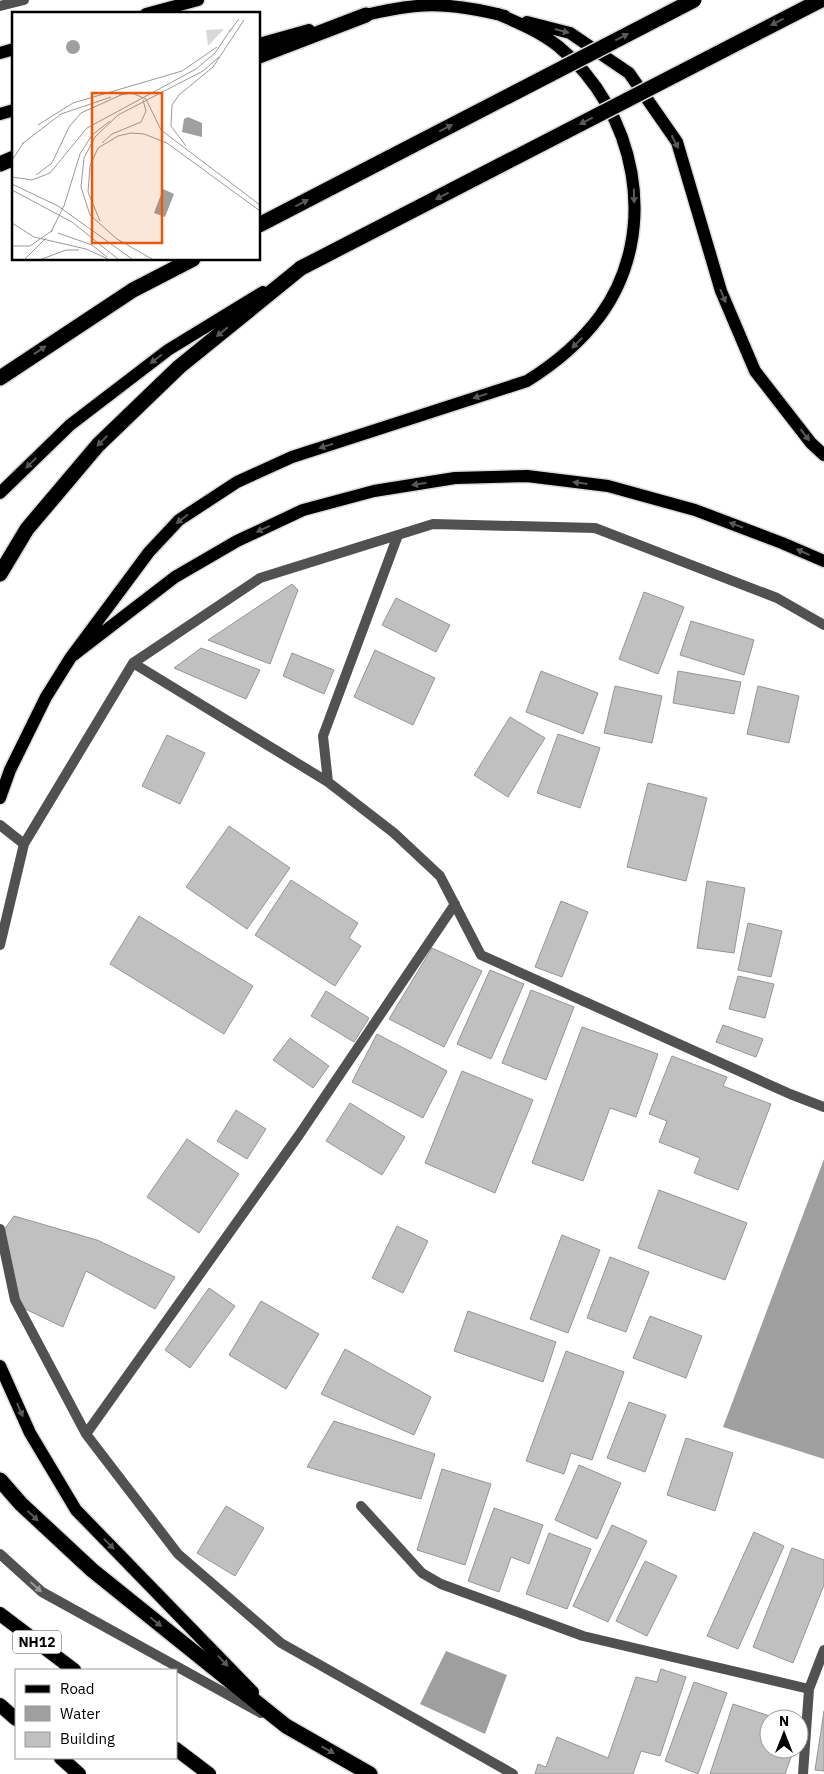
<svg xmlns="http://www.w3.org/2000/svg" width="824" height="1774" font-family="'IBM Plex Sans',sans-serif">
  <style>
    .water { fill: #9f9f9f }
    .building { fill: #c0c0c0; stroke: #959595 }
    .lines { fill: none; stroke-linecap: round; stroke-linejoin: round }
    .primary-casing { stroke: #dbdbdb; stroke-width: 15 }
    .trunk-casing { stroke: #dbdbdb; stroke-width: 16 }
    .motorway-casing { stroke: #dbdbdb; stroke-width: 18 }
    .minor { stroke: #515151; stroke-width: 10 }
    .tertiary { stroke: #515151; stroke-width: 10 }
    .primary { stroke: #000; stroke-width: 12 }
    .trunk { stroke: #000; stroke-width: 14 }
    .motorway { stroke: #000; stroke-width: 15 }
    .motorway-bridge-casing { stroke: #dbdbdb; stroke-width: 18; stroke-linecap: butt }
    .motorway-bridge { stroke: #000; stroke-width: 15 }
    .oneway { fill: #595959 }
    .oneway2 { fill: #979797 }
    .labels { text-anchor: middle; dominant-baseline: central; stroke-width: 4; stroke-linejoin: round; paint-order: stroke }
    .shield { fill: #fff; stroke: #4c4c4c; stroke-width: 1 }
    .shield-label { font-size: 14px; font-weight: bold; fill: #000 }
    .inset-road { fill: none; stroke: #999; stroke-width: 1 }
    .view { fill: #e8590c; fill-opacity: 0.15; stroke: #e8590c; stroke-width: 2.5 }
    .inset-edge { fill: none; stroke: #000; stroke-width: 2.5 }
  </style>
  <rect width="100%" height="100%" fill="#fff"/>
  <path class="water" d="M824,1159V1459L723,1427Z
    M446,1651L507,1675L485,1734L420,1704Z"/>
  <path class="building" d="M292,584L298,590L270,664L208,640Z
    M644,592L684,607L658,674L619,659Z
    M396,598L450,625L436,652L382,625Z
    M691,621L754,640L744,675L680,655Z
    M201,648L260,670L246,699L174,668Z
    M375,650L435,678L413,725L354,697Z
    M292,653L334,670L324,694L283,676Z
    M541,671L598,693L583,734L526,712Z
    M678,671L741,682L734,714L673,703Z
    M615,686L662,696L652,743L604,733Z
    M758,686L799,696L789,743L747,734Z
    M510,717L545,738L508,797L474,775Z
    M558,734L600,748L580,808L537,793Z
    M167,735L205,753L180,804L142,786Z
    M648,783L707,798L686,881L627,867Z
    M229,826L290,868L247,929L186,887Z
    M291,880L358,923L349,938L361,946L335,986L255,935Z
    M707,881L745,888L734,953L697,948Z
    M561,901L588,912L562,977L535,967Z
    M139,916L253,986L224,1034L110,964Z
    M748,923L782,931L771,977L738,970Z
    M432,948L482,971L444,1047L389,1019Z
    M490,970L524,984L491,1059L457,1044Z
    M738,976L774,984L765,1018L729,1009Z
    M531,990L574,1007L546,1080L502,1063Z
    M326,991L369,1018L354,1042L311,1016Z
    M723,1025L763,1039L756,1057L716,1042Z
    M582,1027L658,1054L636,1117L610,1108L583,1181L532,1163Z
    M377,1034L447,1071L423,1118L352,1082Z
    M290,1038L329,1066L313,1088L273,1060Z
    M672,1056L727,1077L723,1086L771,1104L738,1190L694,1173L700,1158L659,1142L667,1121L649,1114Z
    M462,1071L533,1100L495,1193L425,1163Z
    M350,1103L405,1137L382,1175L326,1141Z
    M236,1110L266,1129L247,1159L217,1141Z
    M187,1139L239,1174L199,1233L147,1197Z
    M659,1190L747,1223L725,1280L638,1248Z
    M14,1216L97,1240L175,1277L155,1309L86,1271L63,1327L21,1307L4,1230Z
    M397,1226L428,1241L403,1293L372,1278Z
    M562,1235L600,1250L568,1333L530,1319Z
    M610,1257L649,1272L626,1332L587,1318Z
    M209,1288L235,1306L190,1368L165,1350Z
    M261,1301L319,1334L286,1389L229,1355Z
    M468,1311L556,1342L543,1382L454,1351Z
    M650,1316L702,1336L686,1378L633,1358Z
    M345,1349L431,1397L414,1435L321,1394Z
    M566,1351L624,1372L592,1460L571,1453L564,1474L526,1461Z
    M629,1402L666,1415L645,1472L607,1458Z
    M334,1421L435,1454L421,1499L307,1467Z
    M686,1438L733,1453L715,1511L667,1495Z
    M579,1465L621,1483L597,1539L555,1520Z
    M442,1469L491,1484L465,1565L417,1550Z
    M226,1506L264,1528L235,1576L197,1553Z
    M494,1508L543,1525L529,1564L511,1557L499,1592L468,1581Z
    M612,1525L647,1541L608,1622L573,1606Z
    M754,1532L784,1546L738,1649L707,1636Z
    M549,1533L591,1549L567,1609L526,1594Z
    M792,1548L824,1560V1585L793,1663L753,1647Z
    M645,1561L677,1576L647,1636L616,1621Z
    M661,1669L686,1677L660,1756L641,1751L633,1774H535L538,1764L546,1767L557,1737L608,1758L636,1677L657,1682Z
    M694,1682L727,1693L698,1774L665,1761Z
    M733,1704L779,1719H769V1749H794L785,1774H710Z
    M824,1711V1771L815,1770Z"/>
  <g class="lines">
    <defs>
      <path id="primary" d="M146,14L198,0
        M358,17C416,2 446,1 505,16
        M527,22L570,33L629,73L677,142L721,291L755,371L811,443L824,455
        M259,44L309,30
        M0,53L14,49
        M0,114L14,110
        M0,493L70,425L168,350L263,292
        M71,657L149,552L179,520L237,482L292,457L527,381C556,363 580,343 600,316C662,231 636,110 558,46C540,32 519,23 498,14
        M0,798L10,770L46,697L71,657L175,577L237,541L303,510L374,491L455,478L527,476L608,486L695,510L782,543L824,561
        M0,1366L30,1433L76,1510L253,1692"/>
      <path id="trunk" d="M0,1614L74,1670
        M0,1705L16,1719
        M176,1749L209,1774
        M61,1758L79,1774"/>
      <path id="motorway" d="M259,56L366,15
        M0,164L14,158
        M0,378L133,290L193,259
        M0,574L27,529L98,445L179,367L301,268
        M0,1480L21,1504L92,1570L286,1726L370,1774"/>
    </defs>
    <use href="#primary" class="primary-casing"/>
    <use href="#trunk" class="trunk-casing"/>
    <use href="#motorway" class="motorway-casing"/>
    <path class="minor" d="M398,535L323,736L328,782L394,833L440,876L481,955L790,1094L824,1107
      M133,663L328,782
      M0,825L24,844
      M0,945L24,844L133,663L260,578L433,524L595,528L777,598L824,625
      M0,1229L15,1300L86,1434L178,1554L281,1643L513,1774
      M86,1434L299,1135L455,904
      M361,1506L422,1573L441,1584L583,1636L809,1689
      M803,1774L809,1689L824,1650"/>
    <path class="tertiary" d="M0,6L24,0
      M0,1554L42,1592L261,1713"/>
    <use href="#primary" class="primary"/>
    <use href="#trunk" class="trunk"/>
    <use href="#motorway" class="motorway"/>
    <defs>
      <path id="motorway-bridge" d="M259,225L694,0
        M301,268L821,0"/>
    </defs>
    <use href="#motorway-bridge" class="motorway-bridge-casing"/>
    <use href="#motorway-bridge" class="motorway-bridge"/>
  </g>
  <defs><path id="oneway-solid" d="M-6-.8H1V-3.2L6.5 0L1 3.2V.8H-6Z" transform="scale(1.25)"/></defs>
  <g class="oneway">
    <use href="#oneway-solid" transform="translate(777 22) rotate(153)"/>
    <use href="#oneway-solid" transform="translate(562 31) rotate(15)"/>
    <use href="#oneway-solid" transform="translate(622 37) rotate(-27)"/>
    <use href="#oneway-solid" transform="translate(586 121) rotate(153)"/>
    <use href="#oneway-solid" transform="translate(446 128) rotate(-27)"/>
    <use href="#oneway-solid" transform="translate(675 142) rotate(63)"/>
    <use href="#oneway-solid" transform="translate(442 196) rotate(153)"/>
    <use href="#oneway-solid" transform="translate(634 196) rotate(89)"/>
    <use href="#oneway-solid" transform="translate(302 203) rotate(-27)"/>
    <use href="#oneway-solid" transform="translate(723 296) rotate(68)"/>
    <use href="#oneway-solid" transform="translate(222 332) rotate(141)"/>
    <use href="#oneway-solid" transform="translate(577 343) rotate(135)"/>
    <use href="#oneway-solid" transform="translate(40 350) rotate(-34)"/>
    <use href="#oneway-solid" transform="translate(156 359) rotate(143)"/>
    <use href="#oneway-solid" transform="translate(480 396) rotate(162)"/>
    <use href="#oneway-solid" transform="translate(805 435) rotate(52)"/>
    <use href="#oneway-solid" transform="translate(102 441) rotate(135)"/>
    <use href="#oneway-solid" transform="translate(326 446) rotate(162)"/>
    <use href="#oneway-solid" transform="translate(31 463) rotate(136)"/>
    <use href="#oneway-solid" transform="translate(580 483) rotate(-173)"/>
    <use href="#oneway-solid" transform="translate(419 484) rotate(171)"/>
    <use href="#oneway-solid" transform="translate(182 519) rotate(143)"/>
    <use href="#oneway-solid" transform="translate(736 525) rotate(-160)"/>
    <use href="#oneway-solid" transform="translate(263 529) rotate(155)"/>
    <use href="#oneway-solid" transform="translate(803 552) rotate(-156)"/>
    <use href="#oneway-solid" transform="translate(20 1410) rotate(66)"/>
    <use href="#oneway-solid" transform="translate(33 1516) rotate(43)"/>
    <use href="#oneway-solid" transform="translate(109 1544) rotate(46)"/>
    <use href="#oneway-solid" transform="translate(156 1622) rotate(39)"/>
    <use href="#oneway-solid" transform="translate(223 1661) rotate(46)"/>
    <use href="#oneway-solid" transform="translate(328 1750) rotate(29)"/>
  </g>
  <use class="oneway2" href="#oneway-solid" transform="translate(36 1587) rotate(42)"/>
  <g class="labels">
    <rect class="shield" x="13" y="1630.5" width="48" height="23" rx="4"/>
    <g class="shield-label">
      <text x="37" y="1642">NH12</text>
    </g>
  </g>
  <g transform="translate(12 12)">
    <rect width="248" height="248" fill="#fff"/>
    <path d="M212,17L196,34L194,18Z" fill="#d8d8d8"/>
    <path d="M54 35a7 7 0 1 1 14 0a7 7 0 1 1-14 0ZM176,105L190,111V125L170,120L172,107ZM151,177L162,182L153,205L142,201Z" fill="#9f9f9f"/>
    <path class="inset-road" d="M217,20L227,7M107,83L120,81L134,87L149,118L248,193M26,113L61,91L170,59L205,35M90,131L100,122L129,110L134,99L131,88M10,132L49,102L99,85M174,134L159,114L160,93L167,83L201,55L232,8M0,148L12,130M24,163L40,151L57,115L69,101L111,82M0,165L20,168L38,161L75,116L184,57L203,41L219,17M0,172L46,194L120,247M0,178L60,210L106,247M88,209L76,180L78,154L86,136L106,124L119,121L132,122L155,131L248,199M0,211L22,225L74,237L96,247M39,220L52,194L68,142L80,123L98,109M46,221L80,233L95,245M0,234H18L41,218M13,247L34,226M30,247L54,238H67M140,247L105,227L78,203L69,175L72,146L83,125L106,103L191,59L207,45"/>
    <path class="view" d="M80,81H150V231H80Z"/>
    <rect width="248" height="248" class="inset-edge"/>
  </g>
  <rect x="15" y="1669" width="162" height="90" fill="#ffffff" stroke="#999999"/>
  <rect x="25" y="1685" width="25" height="8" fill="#000000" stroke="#999999"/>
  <text x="60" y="1694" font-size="15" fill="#000000">Road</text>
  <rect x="25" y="1706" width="25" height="15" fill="#9f9f9f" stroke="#999999"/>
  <text x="60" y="1719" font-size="15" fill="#000000">Water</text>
  <rect x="25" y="1732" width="25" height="15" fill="#c0c0c0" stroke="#999999"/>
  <text x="60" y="1744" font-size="15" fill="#000000">Building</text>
  <g transform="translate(784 1734)"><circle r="24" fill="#ffffff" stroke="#999999"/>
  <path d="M0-4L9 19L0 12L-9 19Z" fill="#000000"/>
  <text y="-8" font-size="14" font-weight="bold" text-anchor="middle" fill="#000000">N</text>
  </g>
</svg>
